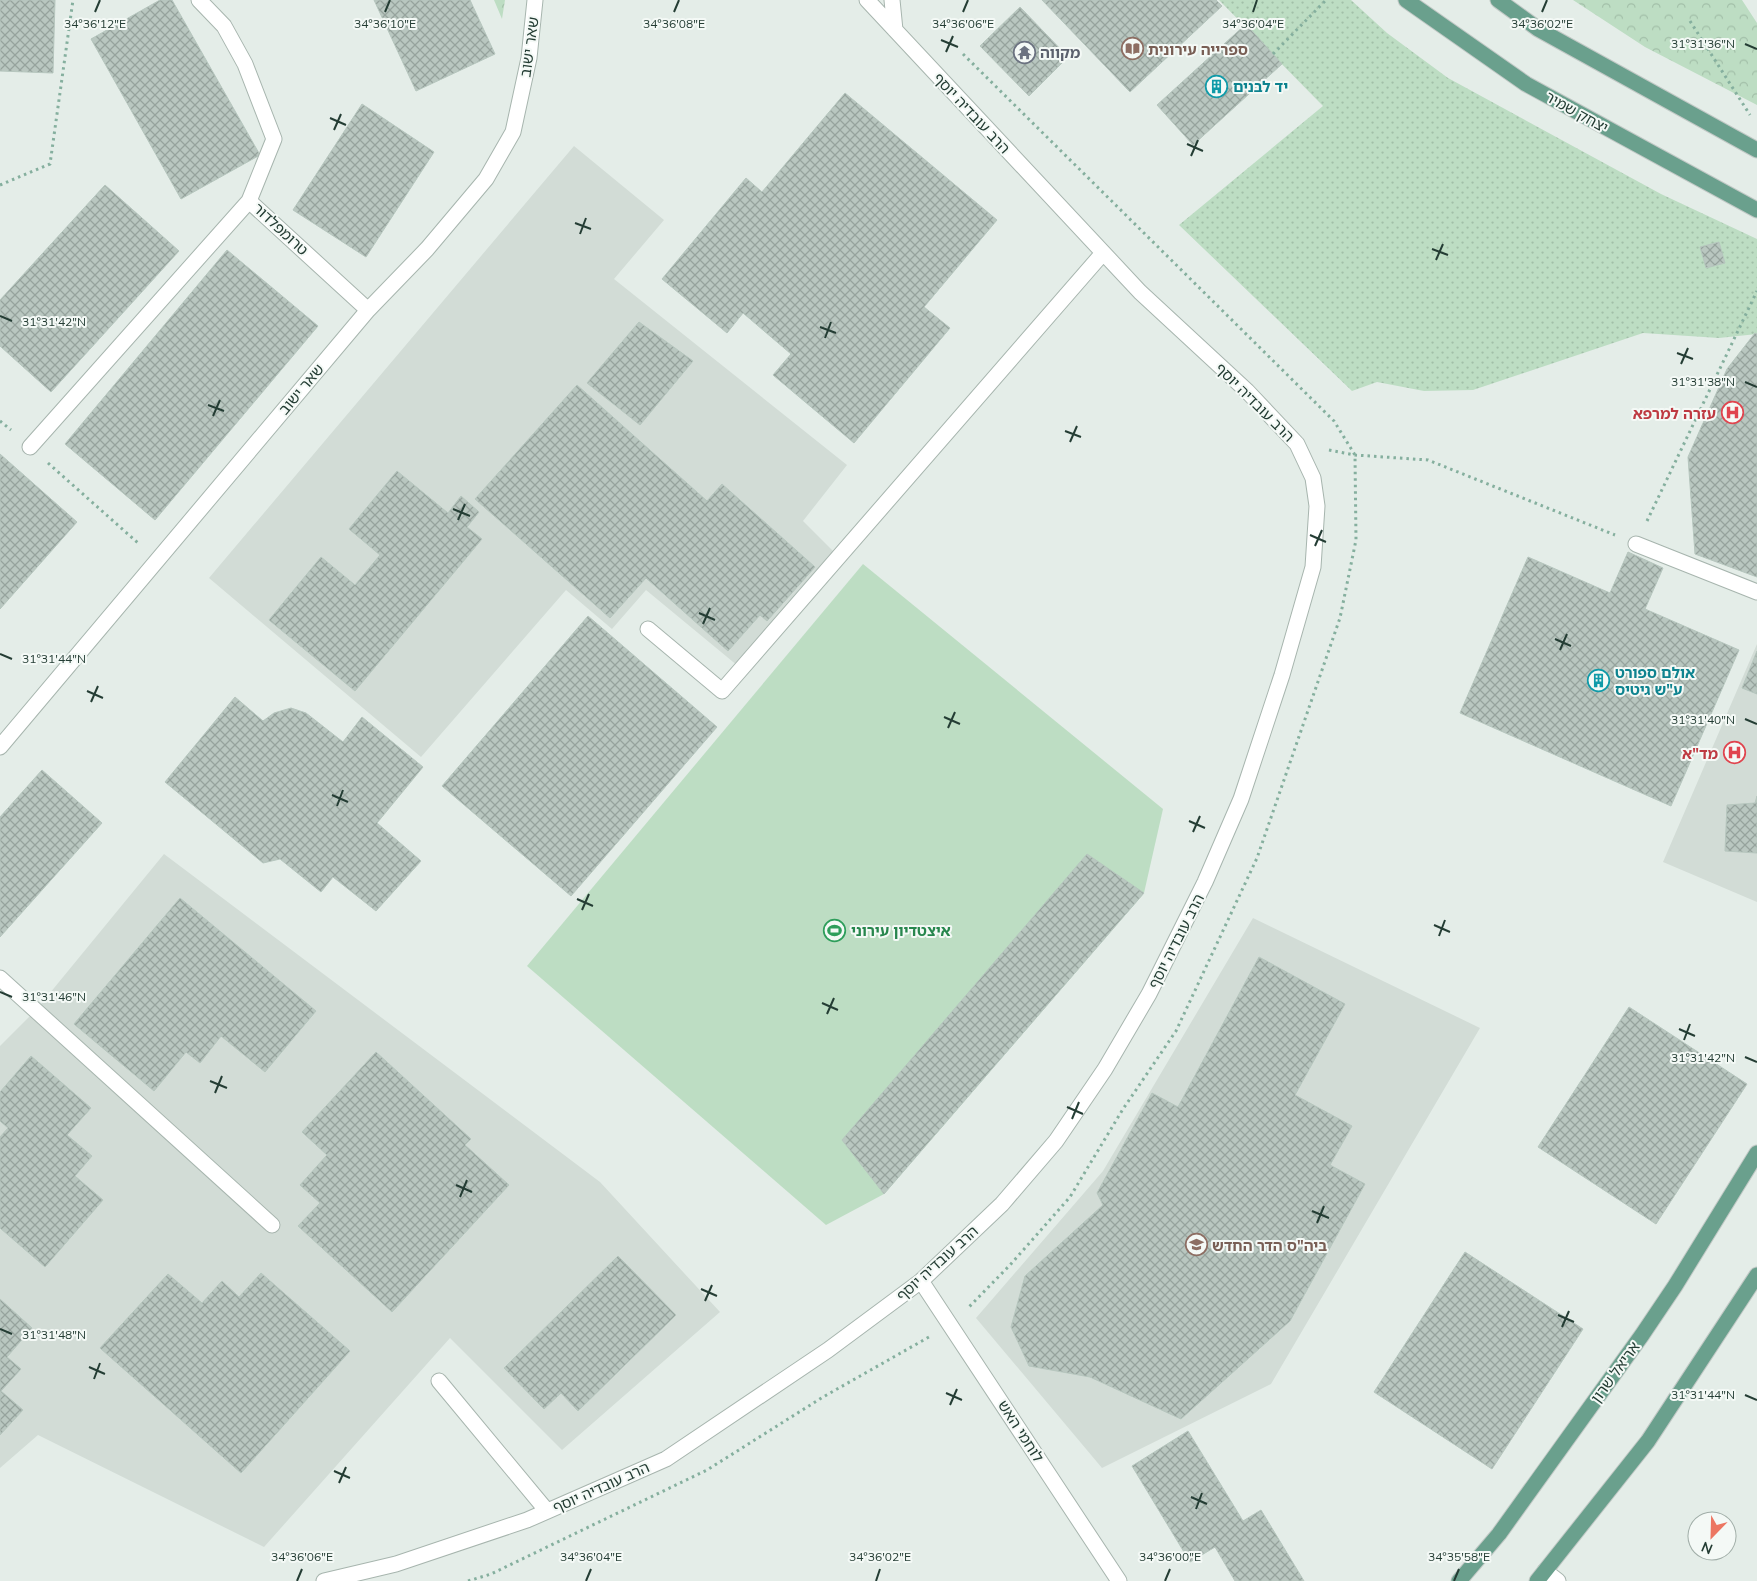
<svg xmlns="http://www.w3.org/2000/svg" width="1757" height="1581" font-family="Mulish,'Noto Sans Hebrew',sans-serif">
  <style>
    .built { fill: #d2dcd6 }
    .grass { fill: url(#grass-dots) }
    .park { fill: url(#park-crowns) }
    .pitch { fill: #bdddc3 }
    .building { fill: url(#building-cross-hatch); stroke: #b6c6be }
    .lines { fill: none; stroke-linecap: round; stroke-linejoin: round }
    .minor-casing { stroke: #a7b5ae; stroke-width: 17 }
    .major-casing { stroke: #c2c9c6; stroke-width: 17 }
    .path { stroke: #85af9e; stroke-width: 3; stroke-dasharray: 2.5 4; stroke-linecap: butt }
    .minor { stroke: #fff; stroke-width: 15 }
    .major { stroke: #6aa08d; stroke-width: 15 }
    .ticks { fill: none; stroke: #243d34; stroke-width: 2 }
    .labels { text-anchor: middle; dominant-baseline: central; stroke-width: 4; stroke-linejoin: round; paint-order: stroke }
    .street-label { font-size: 15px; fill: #243d34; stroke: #f4f9f6 }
    .education-label { font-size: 15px; font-weight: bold; fill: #785e54; stroke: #f4f9f6; text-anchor: start }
    .worship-label { font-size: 15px; font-weight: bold; fill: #5b616d; stroke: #f4f9f6; text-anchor: start }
    .culture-label { font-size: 15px; font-weight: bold; fill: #0d838f; stroke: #f4f9f6; text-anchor: start }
    .health-label { font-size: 15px; font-weight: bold; fill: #be3a42; stroke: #f4f9f6; text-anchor: end }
    .leisure-label { font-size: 15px; font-weight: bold; fill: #27864d; stroke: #f4f9f6; text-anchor: start }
    .ticks-label { font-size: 12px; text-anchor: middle; fill: #243d34; stroke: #f4f9f6; stroke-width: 4; stroke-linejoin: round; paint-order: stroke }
  </style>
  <defs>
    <pattern id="grass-dots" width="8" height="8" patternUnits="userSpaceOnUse" patternTransform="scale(1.25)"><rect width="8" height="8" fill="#bdddc3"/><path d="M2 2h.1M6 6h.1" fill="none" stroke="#a2bfa8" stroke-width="1.8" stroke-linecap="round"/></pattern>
    <pattern id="park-crowns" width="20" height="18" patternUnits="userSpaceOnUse" patternTransform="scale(1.25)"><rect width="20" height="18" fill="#bdddc3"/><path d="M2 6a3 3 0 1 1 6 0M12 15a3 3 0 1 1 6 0" fill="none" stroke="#a2bfa8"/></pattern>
    <pattern id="building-cross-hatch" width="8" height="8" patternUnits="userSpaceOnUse" patternTransform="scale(1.25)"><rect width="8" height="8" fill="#b9c7c0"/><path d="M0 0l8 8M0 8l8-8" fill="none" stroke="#96a39d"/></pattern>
  </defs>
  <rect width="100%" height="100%" fill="#e4ede8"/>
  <path class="built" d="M574,146L664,220L614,279L847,465L803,521L834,552L738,666L646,590L612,629L566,590L421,757L209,578Z
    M1757,644V902L1663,862Z
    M164,854L600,1182L720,1312L562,1450L450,1338L264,1547L38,1435L0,1468V1046L36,1010Z
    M1253,918L1480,1028L1271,1384L1102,1468L976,1318L1103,1171Z"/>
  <path class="grass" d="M1219,0H1351L1387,33L1448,78L1661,194L1757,239V334L1719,338L1643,333L1473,390L1424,391L1377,382L1352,391L1179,225L1323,106Z"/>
  <path class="park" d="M494,0H505L502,19Z
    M1573,0H1742L1757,23V105L1645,47Z"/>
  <path class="pitch" d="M863,564L1163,809L1144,893L884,1194L826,1225L527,966Z"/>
  <path class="building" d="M0,0H55L53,73L0,71Z
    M160,0H172L260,155L181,199L91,39Z
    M374,0H470L495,54L416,91Z
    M1042,0H1216L1222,6L1130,92Z
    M1020,7L1068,57L1029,96L980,46Z
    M1246,24L1282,64L1193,145L1157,105Z
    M845,93L997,220L924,307L950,328L854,443L773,375L791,354L743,313L727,333L662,279L746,178L762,192Z
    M362,104L434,152L366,257L293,210Z
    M105,185L179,251L51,392L0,346V300Z
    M1719,242L1725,263L1706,268L1700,247Z
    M227,250L318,326L155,520L65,444Z
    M639,322L693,361L640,425L587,383Z
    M1755,333L1757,334V577L1695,554L1688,457L1727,369Z
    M577,385L707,501L722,484L815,567L767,621L760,615L728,651L646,578L610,618L475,499Z
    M0,454L77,522L0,609Z
    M397,471L448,513L461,496L479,512L467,527L482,539L355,691L269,620L321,557L355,585L380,555L349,529Z
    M1628,552L1663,568L1645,609L1739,650L1671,806L1460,713L1528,557L1610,593Z
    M588,616L717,727L571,896L442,786Z
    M1757,651V694L1742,688Z
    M235,697L263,721L274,713L291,708L306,713L343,742L362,717L423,767L377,823L421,861L376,911L333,877L321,892L280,859L263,863L165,782Z
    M42,770L102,823L0,937V817Z
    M1757,796V853L1725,851L1727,805L1755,803Z
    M1087,854L1144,893L884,1194L842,1140Z
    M180,898L316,1011L265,1072L221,1036L200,1063L186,1052L154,1091L74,1024Z
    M1259,957L1345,1004L1295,1095L1352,1126L1330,1165L1365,1184L1290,1321L1181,1419L1090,1377L1029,1366L1011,1327L1025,1276L1103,1205L1097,1193L1152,1093L1178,1107Z
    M1629,1007L1747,1084L1656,1224L1538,1147Z
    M376,1052L471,1139L465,1145L509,1185L392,1312L298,1226L320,1203L300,1185L327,1155L302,1132Z
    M31,1056L91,1108L67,1135L92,1156L75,1176L103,1200L45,1267L0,1228V1137L8,1128L0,1121V1092Z
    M1465,1252L1583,1329L1492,1469L1374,1392Z
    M618,1256L676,1315L578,1411L561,1393L544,1409L504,1368Z
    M261,1273L350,1351L241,1473L100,1348L168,1274L202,1303L222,1281L239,1297Z
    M0,1299L32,1328L7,1357L21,1369L1,1391L23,1410L0,1435Z
    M1188,1431L1243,1521L1261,1510L1304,1581H1235L1215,1547L1190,1562L1132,1466Z"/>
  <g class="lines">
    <defs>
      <path id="minor" d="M199,0L224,26L245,64L274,139L249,201L368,310
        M892,0L895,30
        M30,447L249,201
        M1636,544L1757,592
        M648,629L722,691L1103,253
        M0,747L368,310L427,249L486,179L513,132L529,58L535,0
        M0,978L272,1225
        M921,1281L1119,1581
        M439,1381L547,1511
        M1545,1571L1558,1581
        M324,1581L396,1564L527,1520L666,1459L828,1350L921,1281L1002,1204L1056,1141L1105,1069L1149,994L1205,882L1241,799L1282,675L1313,567L1317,506L1313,478L1297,444L1247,391L1140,292L867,0"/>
      <path id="major" d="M1406,0L1526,84L1757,210
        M1498,0L1538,29L1757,150
        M1459,1581L1499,1534L1642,1335L1675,1286L1757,1153
        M1537,1581L1648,1441L1757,1275"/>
    </defs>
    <use href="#minor" class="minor-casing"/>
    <use href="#major" class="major-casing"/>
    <path class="path" d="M1690,21L1750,115
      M963,54L1334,421L1355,455L1356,540L1340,618L1257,858L1176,1031L1123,1109L1070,1197L1010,1265L968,1308
      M1273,54L1326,0
      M0,185L50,164L73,0
      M0,421L11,430
      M1329,450L1355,455L1428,460L1615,535
      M48,463L138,543
      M1647,521L1757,291
      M468,1581L491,1574L707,1470L823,1397L929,1337"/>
    <use href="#minor" class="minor"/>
    <use href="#major" class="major"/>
  </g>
  <path class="ticks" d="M95,12L100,0M385,12L390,0M674,12L679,0M963,12L968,0M1253,12L1257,0M1542,12L1547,0M941,40L958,47M1745,44L1757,49M946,52L953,36M330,118L346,125M334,130L341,114M1187,144L1203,151M1191,156L1198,140M575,223L591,229M580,234L586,218M1432,249L1448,255M1436,260L1443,244M0,316L12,321M820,327L836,333M825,338L831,322M1677,353L1693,359M1681,364L1688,348M1745,382L1757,387M208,405L224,411M213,416L220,400M1065,431L1081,437M1070,442L1077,426M453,509L470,516M458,520L465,504M1310,535L1326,542M1315,546L1322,530M699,613L715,620M703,624L710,608M1555,639L1571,646M1560,650L1567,634M0,654L12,659M87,691L103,698M91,702L98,686M944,717L960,724M1745,719L1757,724M948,728L955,712M332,795L348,802M337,806L343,790M1189,821L1205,828M1193,832L1200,816M577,899L593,906M582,910L589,894M1434,925L1450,932M1439,936L1445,920M0,992L12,997M822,1003L838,1010M827,1014L834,998M1679,1029L1695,1036M1684,1040L1690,1024M1745,1057L1757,1062M210,1081L227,1088M215,1093L222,1076M1067,1107L1083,1114M1072,1119L1079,1102M456,1185L472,1192M460,1197L467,1180M1312,1211L1329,1218M1317,1223L1324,1206M701,1289L717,1296M705,1301L712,1285M1558,1315L1574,1322M1562,1327L1569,1311M0,1329L12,1334M89,1367L105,1374M94,1379L100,1363M946,1393L962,1400M1745,1395L1757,1400M950,1405L957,1389M334,1471L350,1478M339,1483L346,1467M1191,1497L1207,1504M1196,1509L1202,1493M297,1581L302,1569M586,1581L591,1569M876,1581L880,1569M1165,1581L1170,1569M1454,1581L1459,1569"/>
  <defs>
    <symbol id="library-ring" viewBox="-11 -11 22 22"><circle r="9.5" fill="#f4f9f6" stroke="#8d6e63" stroke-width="1.5"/><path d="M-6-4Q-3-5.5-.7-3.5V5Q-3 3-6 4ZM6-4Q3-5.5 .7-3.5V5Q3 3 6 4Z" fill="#8d6e63"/></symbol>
    <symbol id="temple-ring" viewBox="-11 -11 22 22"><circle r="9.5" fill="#f4f9f6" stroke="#6b7280" stroke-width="1.5"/><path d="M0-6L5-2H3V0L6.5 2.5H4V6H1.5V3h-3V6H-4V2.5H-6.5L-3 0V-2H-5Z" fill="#6b7280"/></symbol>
    <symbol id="building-ring" viewBox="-11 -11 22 22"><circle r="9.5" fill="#f4f9f6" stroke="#0f9aa8" stroke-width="1.5"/><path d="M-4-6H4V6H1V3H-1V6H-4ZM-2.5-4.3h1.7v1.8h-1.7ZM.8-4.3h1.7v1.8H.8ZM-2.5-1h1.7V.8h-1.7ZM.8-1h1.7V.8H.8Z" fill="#0f9aa8"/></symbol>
    <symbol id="hospital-ring" viewBox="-11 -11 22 22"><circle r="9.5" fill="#f4f9f6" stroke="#e0444e" stroke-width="1.5"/><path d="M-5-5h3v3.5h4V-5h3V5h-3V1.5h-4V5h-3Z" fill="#e0444e"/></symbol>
    <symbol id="stadium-ring" viewBox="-11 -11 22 22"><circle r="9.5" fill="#f4f9f6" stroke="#2e9e5b" stroke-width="1.5"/><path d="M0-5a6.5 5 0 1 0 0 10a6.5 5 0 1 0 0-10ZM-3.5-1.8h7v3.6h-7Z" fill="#2e9e5b"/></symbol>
    <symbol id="school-ring" viewBox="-11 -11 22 22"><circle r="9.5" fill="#f4f9f6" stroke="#8d6e63" stroke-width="1.5"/><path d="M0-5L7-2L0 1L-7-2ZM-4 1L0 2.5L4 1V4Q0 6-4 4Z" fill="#8d6e63"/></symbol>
  </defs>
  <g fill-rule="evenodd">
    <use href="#library-ring" x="1120" y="36" width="25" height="25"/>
    <use href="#temple-ring" x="1012" y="40" width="25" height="25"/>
    <use href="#building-ring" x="1204" y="74" width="25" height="25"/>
    <use href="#hospital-ring" x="1720" y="400" width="25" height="25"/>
    <use href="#building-ring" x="1586" y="668" width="25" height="25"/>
    <use href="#hospital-ring" x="1722" y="740" width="25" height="25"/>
    <use href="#stadium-ring" x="822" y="918" width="25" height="25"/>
    <use href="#school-ring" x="1184" y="1232" width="25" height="25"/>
  </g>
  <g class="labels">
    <g class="street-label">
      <text transform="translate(529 47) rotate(-82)">שאר ישוב</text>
      <text transform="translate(1577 112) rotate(29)">יצחק שמיר</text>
      <text transform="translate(972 113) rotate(47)">הרב עובדיה יוסף</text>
      <text transform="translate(281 229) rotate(43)">טרומפלדור</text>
      <text transform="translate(301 389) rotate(-50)">שאר ישוב</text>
      <text transform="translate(1255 402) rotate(45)">הרב עובדיה יוסף</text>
      <text transform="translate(1176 941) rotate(-63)">הרב עובדיה יוסף</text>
      <text transform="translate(937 1263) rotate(-42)">הרב עובדיה יוסף</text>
      <text transform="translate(1615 1372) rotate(-54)">אריאל שרון</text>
      <text transform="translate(1021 1431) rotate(57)">לוחמי האש</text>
      <text transform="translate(601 1487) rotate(-24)">הרב עובדיה יוסף</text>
    </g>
    <g class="education-label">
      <text x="1148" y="49">ספרייה עירונית</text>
      <text x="1212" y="1245">ביה"ס הדר החדש</text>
    </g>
    <g class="worship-label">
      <text x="1040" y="52">מקווה</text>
    </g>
    <g class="culture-label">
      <text x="1233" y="86">יד לבנים</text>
      <text x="1615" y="672">אולם ספורט<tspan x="1615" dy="17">ע"ש גיטיס</tspan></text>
    </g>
    <g class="health-label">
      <text x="1716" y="413">עזרה למרפא</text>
      <text x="1718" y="753">מד"א</text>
    </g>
    <g class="leisure-label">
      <text x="851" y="930">איצטדיון עירוני</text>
    </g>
  </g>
  <g class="ticks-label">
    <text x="95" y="28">34°36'12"E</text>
    <text x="385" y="28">34°36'10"E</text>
    <text x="674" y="28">34°36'08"E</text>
    <text x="963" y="28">34°36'06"E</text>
    <text x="1253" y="28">34°36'04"E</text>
    <text x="1542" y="28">34°36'02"E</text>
    <text x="1703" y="48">31°31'36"N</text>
    <text x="54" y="326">31°31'42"N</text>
    <text x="1703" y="386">31°31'38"N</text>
    <text x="54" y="663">31°31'44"N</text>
    <text x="1703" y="724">31°31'40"N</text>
    <text x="54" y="1001">31°31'46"N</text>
    <text x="1703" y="1062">31°31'42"N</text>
    <text x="54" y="1339">31°31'48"N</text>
    <text x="1703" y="1399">31°31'44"N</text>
    <text x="302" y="1561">34°36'06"E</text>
    <text x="591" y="1561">34°36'04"E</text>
    <text x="880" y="1561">34°36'02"E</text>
    <text x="1170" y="1561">34°36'00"E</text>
    <text x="1459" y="1561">34°35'58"E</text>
  </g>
  <g transform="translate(1712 1536) rotate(203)"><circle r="24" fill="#f4f9f6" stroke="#a1aea8"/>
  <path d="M0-4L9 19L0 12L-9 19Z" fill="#ec7662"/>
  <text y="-8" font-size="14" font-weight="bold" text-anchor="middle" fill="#243d34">N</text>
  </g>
</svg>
